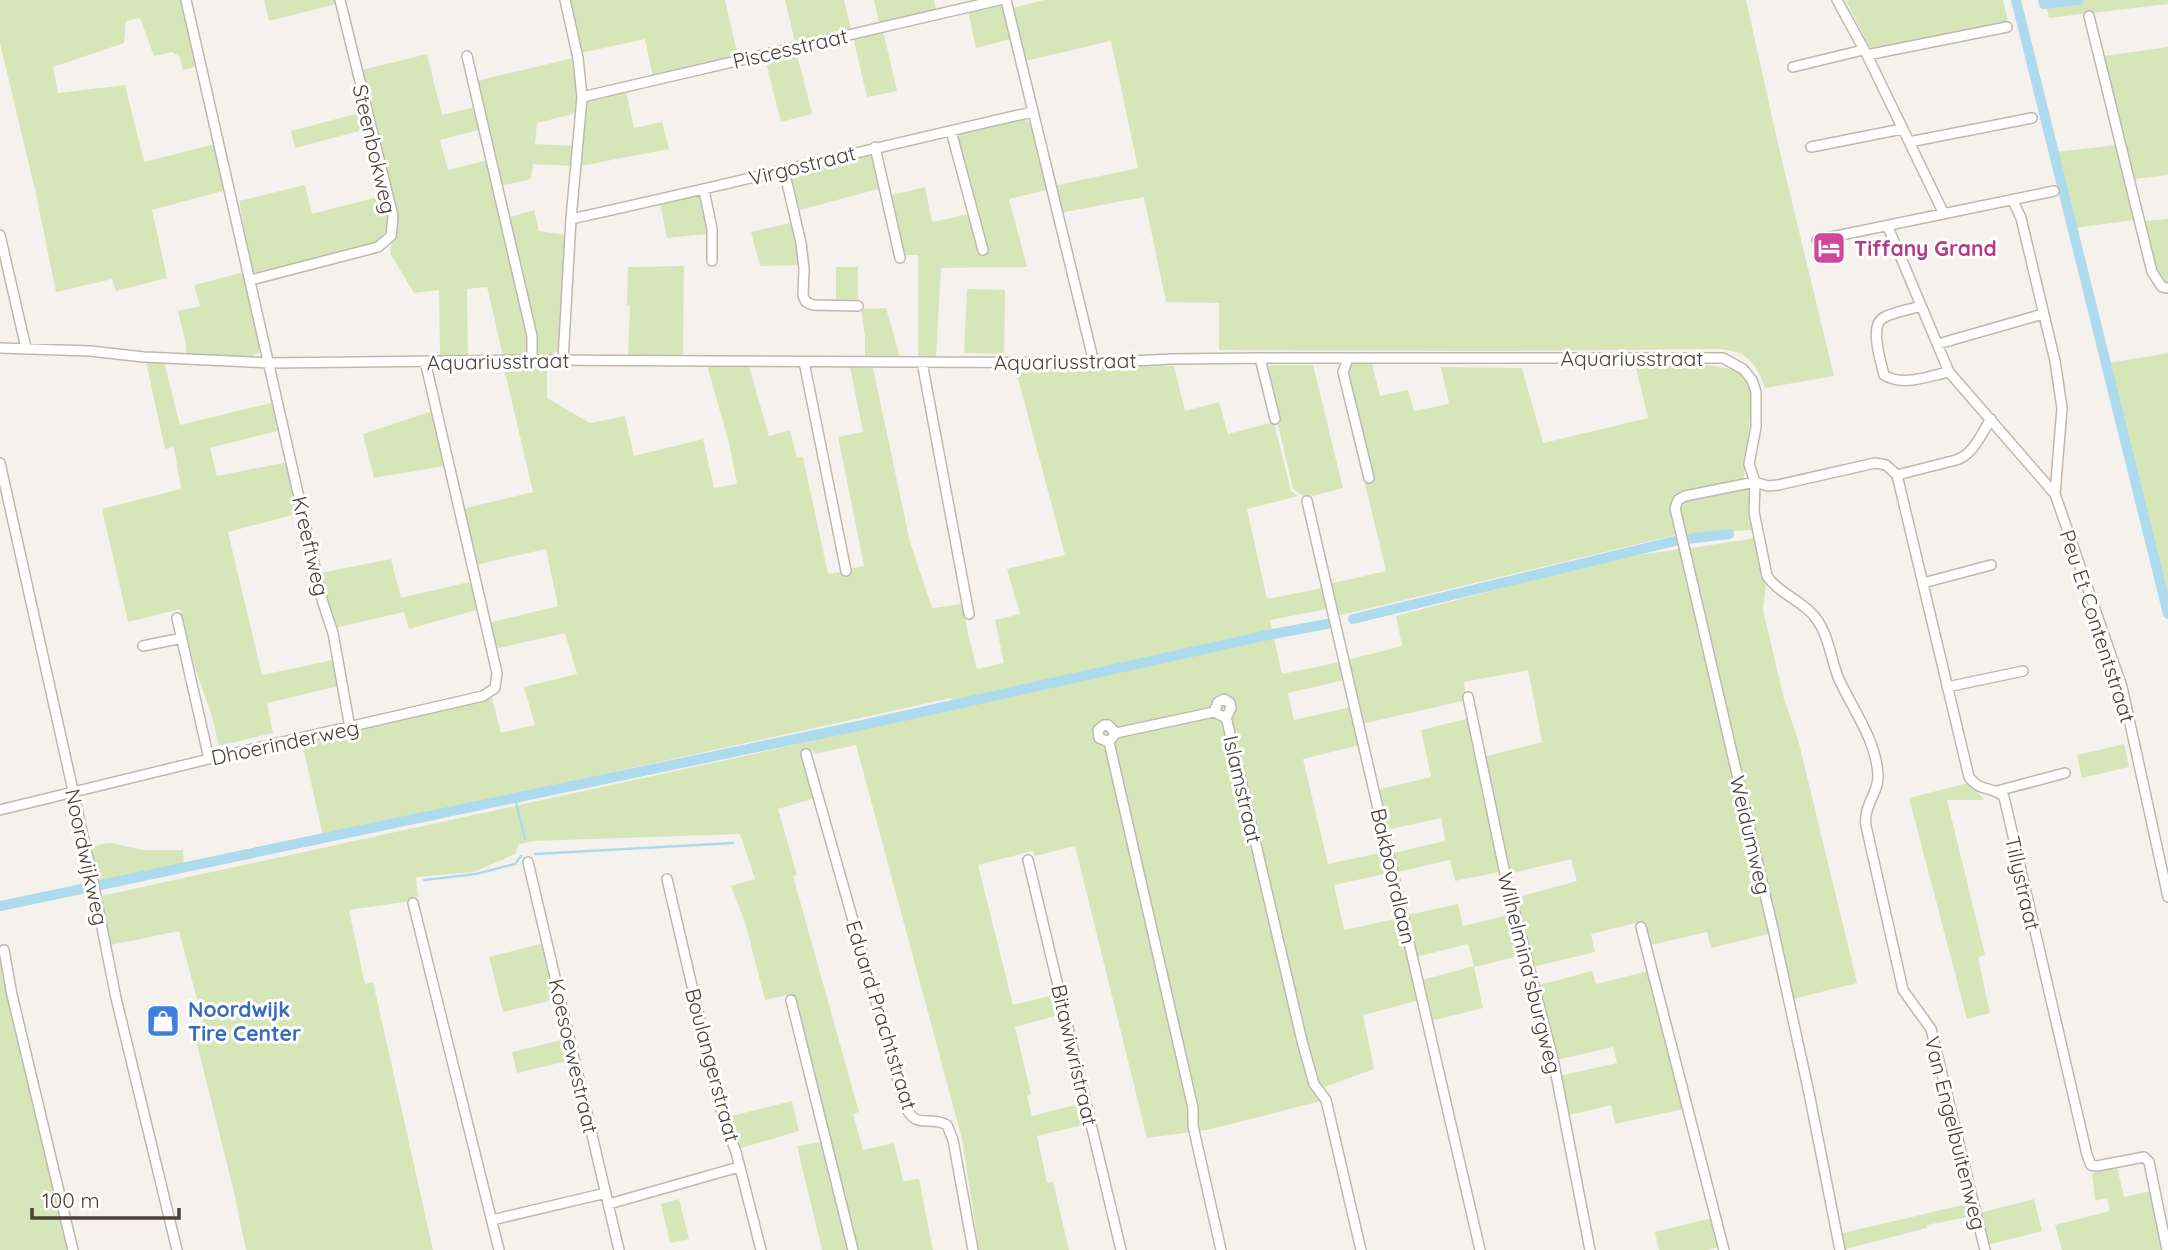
<svg xmlns="http://www.w3.org/2000/svg" width="2168" height="1250" font-family="Quicksand,sans-serif">
  <style>
    .green { fill: #d7e6b9 }
    .lines { fill: none; stroke-linecap: round; stroke-linejoin: round }
    .stream { stroke: #aedaed; stroke-width: 2.5 }
    .canal { stroke: #aedaed; stroke-width: 10 }
    .street-casing { stroke: #c0b8af; stroke-width: 12 }
    .street { stroke: #fff; stroke-width: 9 }
    .labels { text-anchor: middle; dominant-baseline: central; stroke-width: 6; stroke-linejoin: round; paint-order: stroke }
    .street-label { font-size: 21px; fill: #4a423a; stroke: #fff }
    .hotel-label { font-size: 21px; font-weight: bold; fill: #b23c85; stroke: #fff; text-anchor: start }
    .shop-label { font-size: 21px; font-weight: bold; fill: #366cbe; stroke: #fff; text-anchor: start }
  </style>
  <rect width="100%" height="100%" fill="#f5f2ed"/>
  <path class="green" d="M0,0H182L198,66L183,70L180,57L172,52L154,56L140,18L126,21L124,43L53,67L58,93L125,85L144,162L215,144L226,190L152,210L167,278L116,291L112,279L56,292L36,194L0,43Z
    M264,0H340V3L269,21Z
    M568,0H725L738,56L653,77L645,39L581,53Z
    M785,0H844L851,29L795,42Z
    M874,0H934L936,9L879,23Z
    M1044,0H1746L1778,144L1834,376L1765,388C1756,363 1748,352 1720,349L1498,351L1219,350V303L1166,302L1144,197L1060,213L1053,186L1138,168L1111,41L1025,61L1013,8Z
    M1850,0H2003L2008,22L1872,48L1869,46L1846,1Z
    M2045,0H2168V4L2049,18Z
    M998,3L1004,9L1011,39L976,48L968,11Z
    M883,30L897,91L867,97L853,37Z
    M2168,47V175L2134,179L2104,56Z
    M796,50L812,114L781,122L765,58Z
    M427,54L442,115L476,107L482,129L440,140L448,170L489,160L528,336L529,356H503L487,287L467,289L468,357L440,358L439,290L414,293L390,253L394,233L362,70Z
    M573,58L577,85V113L537,123L535,144L574,146L572,166L533,164L531,179L500,186L476,81Z
    M626,91L634,128L662,122L669,149L580,166L586,102Z
    M363,112L367,129L295,148L291,131Z
    M1017,118L1025,119L1031,124L1047,190L1009,199L1027,267L941,268L936,359L918,358V255H902L888,196L925,187L932,222L969,214L978,252L986,251L957,135L961,131Z
    M2116,145L2134,220L2074,228L2056,152Z
    M873,153L882,188L796,211L789,172Z
    M305,185L312,214L385,195C389,214 394,231 376,244L257,274L252,270L239,201Z
    M698,194L702,195L710,228L708,234L667,238L660,203Z
    M534,210L539,231L566,235L560,346C556,357 546,355 536,355L507,218Z
    M2168,219V283L2159,277L2144,221Z
    M794,222L802,265L760,266L751,232Z
    M684,266L683,357H628L630,306H627L628,267Z
    M836,267H858V302H836Z
    M245,272L260,343L258,353L248,358L186,354V344L178,311L200,306L194,285Z
    M967,289L1005,290L1004,354L964,353Z
    M886,308L900,357H865V336L861,309Z
    M2168,353V602L2108,363Z
    M146,362H164L180,425L275,402L281,430L210,448L217,476L288,462L300,513L228,532L262,675L333,660L339,686L267,703L273,733L219,746L211,713L195,668L180,609L128,622L102,509L181,489L174,447L165,449Z
    M1351,363H1372L1380,396L1408,390L1414,411L1449,404L1441,367L1522,368L1543,443L1648,418L1636,368C1659,367 1722,360 1740,373C1747,379 1749,390 1752,398L1743,484L1679,495L1677,533L1672,536L1337,616L1329,584L1386,571L1365,484L1375,477L1348,372Z
    M503,364L547,365V398L590,423L625,416L634,456L703,439L714,488L737,484L729,443L707,365L749,366L769,436L790,430L797,458L803,457L828,574L844,571L845,575L849,574L848,569L864,566L838,437L863,432L850,367L873,368L910,542L932,608L963,604L968,634L977,669L1004,663L995,620L1020,614L1007,569L1065,555L1015,367L1174,366L1185,411L1219,402L1228,434L1274,422L1291,491L1298,496L1247,509L1267,599L1323,588L1327,609L1270,620L1282,674L1340,662L1344,680L1288,693L1294,720L1351,707L1360,745L1303,759L1328,864L1384,852L1389,873L1334,885L1344,930L1400,918L1420,1000L1363,1015L1374,1069L1319,1089L1321,1101L1207,1130L1147,1138L1075,846L1035,856L1033,851L978,865L1013,1005L1050,996L1055,1016L1015,1027L1031,1094L1027,1096L1032,1116L1082,1103L1087,1124L1037,1136L1047,1183L1053,1182L1069,1250H979L962,1139L856,745L815,754L814,750L802,753L815,798L778,809L797,875L793,876L859,1112L853,1114L863,1150L894,1143L903,1181L919,1179L933,1250H859L791,994L765,1000L745,922L731,886L755,879L740,834L533,841L519,844L515,854L474,872L416,877L418,896L411,898V901L349,910L365,984L373,982L433,1250H246L234,1192L196,1040L207,1037L179,931L110,945L101,896L763,752L953,707L951,698L323,836L302,743L492,698L501,733L535,725L524,687L577,674L565,633L495,649L488,623L558,606L546,549L475,565L462,509L533,492Z
    M1271,365H1313L1343,488L1305,498L1293,489L1277,421L1280,419L1268,368Z
    M432,411L445,466L374,478L363,434Z
    M1747,487L1753,530L1683,534L1678,505L1679,501Z
    M1755,538L1766,585L1763,610L1784,699L1798,739L1857,983L1793,999L1685,549Z
    M1680,549L1772,933L1711,948L1707,932L1651,945L1644,921L1591,934L1595,952L1533,967L1515,898L1577,881L1571,859L1509,874L1483,757L1542,742L1528,670L1464,682L1466,700L1362,724L1347,660L1402,646L1396,616L1613,559Z
    M391,559L401,598L473,581L480,609L409,629L404,612L335,628L325,598L320,573Z
    M1470,718L1503,871L1455,881L1450,860L1397,872L1393,853L1445,841L1441,818L1386,830L1377,790L1431,777L1421,730Z
    M2124,744L2129,767L2082,778L2077,755Z
    M1968,783L1978,792L1984,800H1947L1985,955L1978,957L1990,1013L1967,1019L1909,798Z
    M112,843L143,850H183L184,866L97,883L91,848L101,844Z
    M1458,904L1463,926L1513,914L1523,955L1474,967L1483,1008L1431,1021L1422,980L1474,966L1468,944L1416,957L1407,915Z
    M544,943L558,999L503,1012L489,957Z
    M0,952L71,1250H0Z
    M1592,971L1596,984L1649,971L1683,1109L1615,1124L1611,1105L1566,1116L1559,1076L1617,1063L1613,1047L1556,1060L1539,985Z
    M566,1039L572,1060L517,1073L512,1052Z
    M792,1101L799,1131L738,1149L727,1117Z
    M821,1142L850,1250H822L797,1146Z
    M2117,1167L2124,1197L2151,1191L2164,1250H2062L2055,1225L2110,1211L2107,1198L2095,1201L2092,1173Z
    M679,1199L689,1239L670,1243L661,1204Z
    M2034,1199L2042,1231L1987,1245L1979,1213Z
    M1971,1203L1973,1216L1927,1225V1228L1842,1250L1839,1234Z
    M1712,1218L1719,1247L1706,1250H1659L1655,1232Z"/>
  <g class="lines">
    <path class="stream" d="M515,798L525,839
      M535,854L733,843
      M424,880L476,874L515,864L521,856"/>
    <path class="canal" d="M2016,0L2168,614
      M2043,0L2044,4L2079,0
      M1353,619L1679,540L1729,534
      M0,906L858,726L1273,634L1327,624"/>
    <defs>
      <path id="street" d="M186,0L323,603L333,633L350,728
        M1006,0L1094,363
        M1837,0L1867,55L1944,214
        M2089,16L2152,272L2162,287L2168,288
        M1867,55L2007,27
        M467,56L532,336V360
        M1793,67L1863,50
        M582,97L999,0
        M951,131L983,250
        M1909,142L2032,118
        M875,147L900,258
        M1811,147L1902,129
        M784,170L801,243L804,269L803,296L806,302L813,305L858,306
        M704,190L712,229V261
        M2013,201L2021,218L2055,361L2062,408L2055,494
        M571,219C726,185 879,147 1032,112
        M1888,227L1949,372L2055,494L2122,687L2168,897
        M0,235L26,348
        M1817,240L2054,191
        M251,280L378,247L391,236L393,216L340,0
        M1920,306C1909,310 1893,312 1883,318C1869,326 1881,362 1884,375C1903,387 1928,376 1949,372
        M1938,344L2043,314
        M0,348L90,351L144,357L270,363L532,360L1094,363L1172,359L1260,358H1723L1743,369L1752,380L1756,392V427L1749,464L1755,482L1768,486L1778,485L1875,463L1886,465L1897,475L1956,460C1974,454 1981,434 1991,419
        M1260,358L1275,419
        M1348,359L1343,372L1369,478
        M563,360L571,219L582,97L578,58L565,0
        M804,362L846,571
        M922,362L969,614
        M0,463L90,867L116,998L177,1250
        M1897,475L1969,777C1981,793 1991,785 2004,797L2087,1155L2091,1165L2097,1166L2144,1157L2149,1162L2167,1250
        M1307,501L1480,1250
        M1923,583L1991,565
        M177,618L209,759
        M143,646L182,638
        M1947,687L2023,671
        M1468,697L1505,874L1553,1059L1590,1250
        M1214,712L1218,702L1224,699L1230,703L1231,708L1226,718
        M1109,742L1099,738L1098,730L1104,725H1108L1116,733
        M806,754L906,1108C918,1130 928,1115 947,1125L953,1140L973,1250
        M1997,791L2065,773
        M0,810L209,759L483,696L495,688L497,673L425,361
        M1028,860L1121,1250
        M528,862L619,1250
        M667,879L722,1114L736,1152L761,1250
        M413,903L499,1250
        M1641,927L1724,1250
        M4,950L12,995L73,1250
        M791,1000L853,1250
        M609,1204L739,1167
        M492,1220L606,1193
        M1221,1250L1193,1126V1108L1109,742L1116,733L1214,712L1226,718L1227,721L1302,1041L1314,1084L1326,1100L1361,1250
        M1840,1250L1809,1093L1774,933L1675,508L1678,500L1685,496L1755,482L1754,512L1767,576C1779,594 1802,600 1815,617C1829,635 1830,656 1838,677C1852,709 1876,739 1878,775C1879,793 1863,805 1866,826L1903,990L1931,1029L1985,1250"/>
    </defs>
    <use href="#street" class="street-casing"/>
    <use href="#street" class="street"/>
  </g>
  <defs>
    <symbol id="hotel-square" viewBox="-11 -11 22 22"><rect x="-9" y="-9" width="18" height="18" rx="4" fill="#d1479c" stroke="#fff"/><path d="M-6-4.5h1.5V1H6V5H4.5V3h-9V5H-6ZM-4 0a1.8 1.8 0 1 1 3.6 0ZM.5 0V-2.5h3Q6-2.5 6 0Z" fill="#fff"/></symbol>
    <symbol id="shop-square" viewBox="-11 -11 22 22"><rect x="-9" y="-9" width="18" height="18" rx="4" fill="#3f7fe0" stroke="#fff"/><path d="M-5-2.5h2.3a2.7 3.5 0 0 1 5.4 0H5L5.5 6h-11ZM-1.5-2.5h3a1.5 2.3 0 0 0-3 0Z" fill="#fff"/></symbol>
  </defs>
  <g fill-rule="evenodd">
    <use href="#hotel-square" x="1810" y="229" width="38" height="38"/>
    <use href="#shop-square" x="144" y="1002" width="38" height="38"/>
  </g>
  <g class="labels">
    <g class="street-label">
      <text transform="translate(790 48) rotate(-13)">Piscesstraat</text>
      <text transform="translate(375 149) rotate(77)">Steenbokweg</text>
      <text transform="translate(802 165) rotate(-14)">Virgostraat</text>
      <text x="1632" y="358">Aquariusstraat</text>
      <text transform="translate(498 361) rotate(-1)">Aquariusstraat</text>
      <text transform="translate(1065 361) rotate(-1)">Aquariusstraat</text>
      <text transform="translate(311 546) rotate(77)">Kreeftweg</text>
      <text transform="translate(2098 626) rotate(72)">Peu Et Contentstraat</text>
      <text transform="translate(285 742) rotate(-12)">Dhoerinderweg</text>
      <text transform="translate(1243 789) rotate(77)">Islamstraat</text>
      <text transform="translate(1751 835) rotate(77)">Weidumweg</text>
      <text transform="translate(87 857) rotate(78)">Noordwijkweg</text>
      <text transform="translate(1394 876) rotate(77)">Bakboordlaan</text>
      <text transform="translate(2023 883) rotate(77)">Tillystraat</text>
      <text transform="translate(1530 973) rotate(76)">Wilhelmina'sburgweg</text>
      <text transform="translate(882 1015) rotate(73)">Eduard Prachtstraat</text>
      <text transform="translate(1075 1055) rotate(77)">Bitawiwristraat</text>
      <text transform="translate(574 1056) rotate(77)">Koesoewestraat</text>
      <text transform="translate(713 1065) rotate(75)">Boulangerstraat</text>
      <text transform="translate(1956 1133) rotate(76)">Van Engelbuitenweg</text>
    </g>
    <g class="hotel-label">
      <text x="1854" y="248">Tiffany Grand</text>
    </g>
    <g class="shop-label">
      <text x="188" y="1009">Noordwijk<tspan x="188" dy="24">Tire Center</tspan></text>
    </g>
  </g>
  <path d="M32 1208v10h147v-10" fill="none" stroke="#4a423a" stroke-width="3.5"/>
  <text x="42" y="1208" font-size="21" fill="#4a423a" stroke="#ffffff" stroke-width="5" paint-order="stroke">100 m</text>
</svg>
